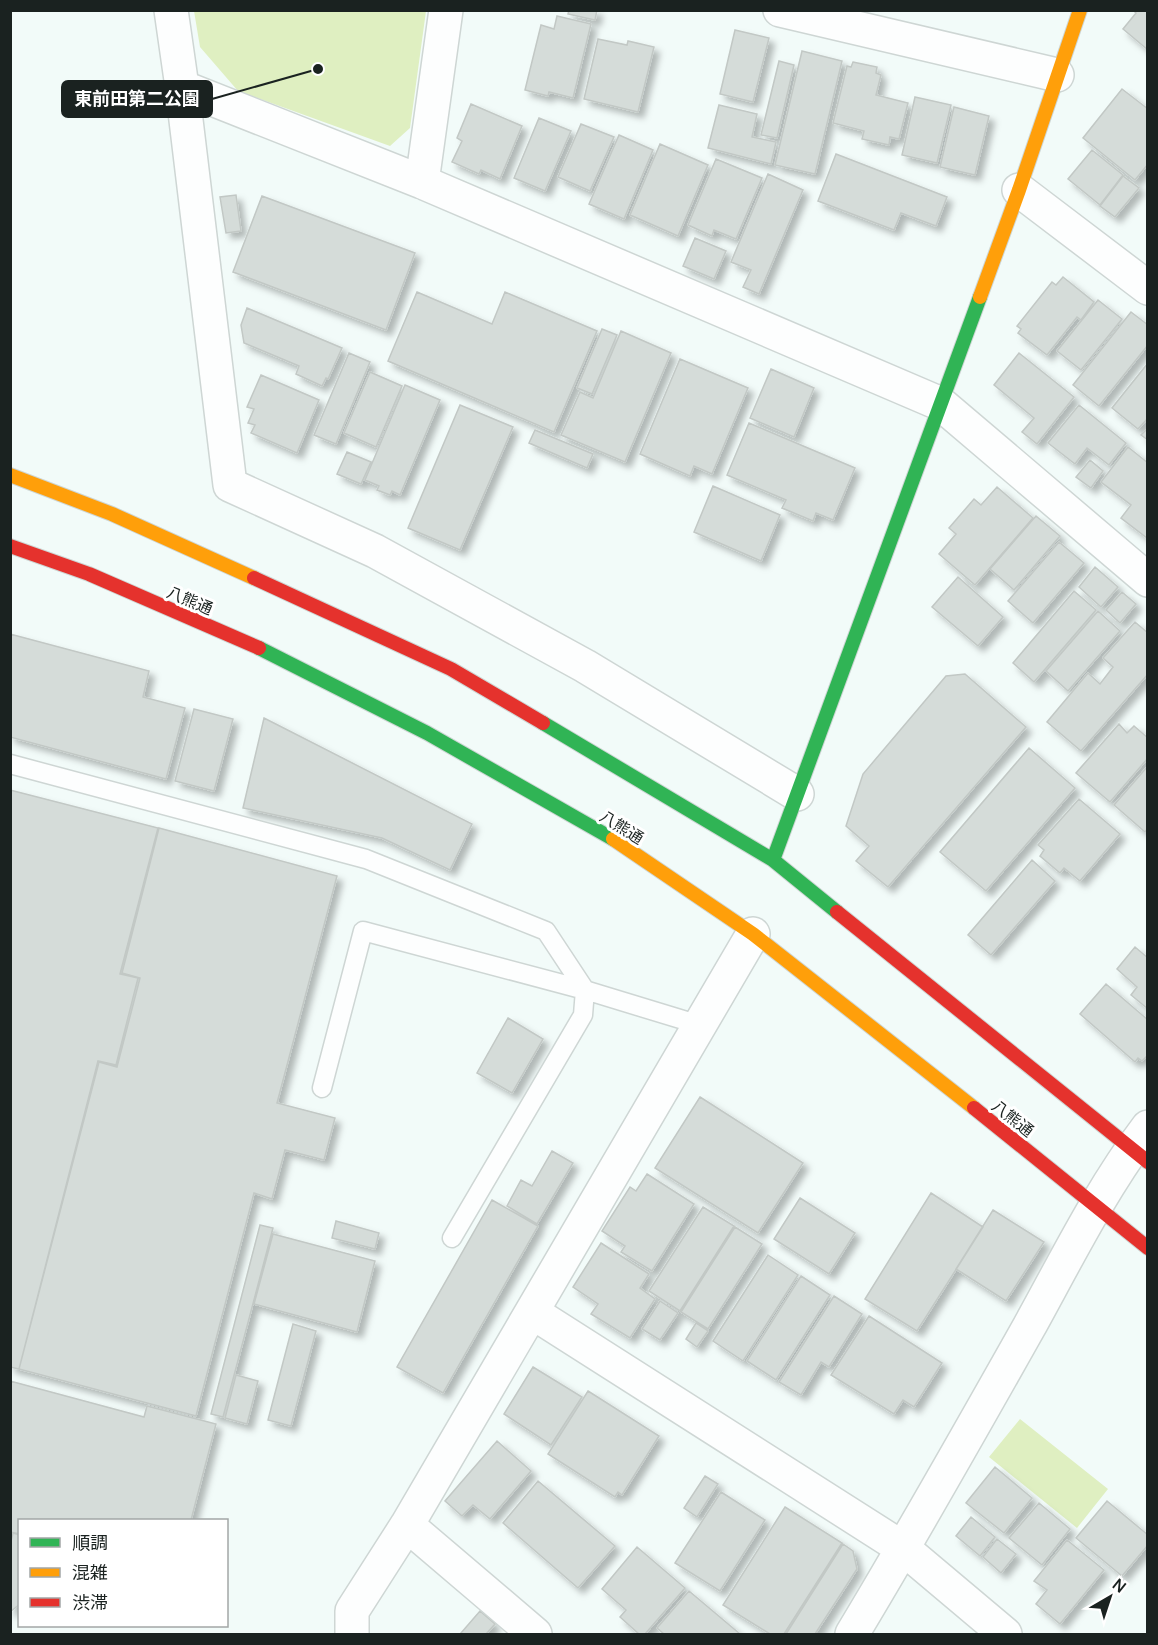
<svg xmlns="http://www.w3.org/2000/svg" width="1158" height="1645" font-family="Manrope,'Noto Sans JP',sans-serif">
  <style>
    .green { fill: #dfefc1 }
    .building { fill: #d5dcd9; stroke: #c2c8c5; stroke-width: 1.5; filter: url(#shadow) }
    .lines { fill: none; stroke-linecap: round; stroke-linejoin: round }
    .lane-casing { stroke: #ced6d4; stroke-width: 21 }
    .street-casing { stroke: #ced6d4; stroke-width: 36 }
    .fast-casing { stroke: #ced6d4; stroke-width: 16 }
    .slow-casing { stroke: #ced6d4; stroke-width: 16 }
    .jam-casing { stroke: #ced6d4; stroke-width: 16 }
    .lane { stroke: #fdfefe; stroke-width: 18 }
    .street { stroke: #fdfefe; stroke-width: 33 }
    .fast { stroke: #30b455; stroke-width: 14 }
    .slow { stroke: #ff9f0a; stroke-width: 14 }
    .jam { stroke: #e5322d; stroke-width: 14 }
    .labels { text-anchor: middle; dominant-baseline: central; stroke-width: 6; stroke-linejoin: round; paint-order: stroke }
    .street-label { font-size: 16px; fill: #1a2220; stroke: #fff }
    .leader { fill: none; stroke: #1a2220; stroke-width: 2 }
    .callout-dot { fill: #1a2220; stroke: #fff; stroke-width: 2 }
    .callout { fill: #1a2220; stroke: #1a2220; stroke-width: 2 }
    .callout-label { font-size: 18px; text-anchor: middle; font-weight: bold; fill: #fff }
  </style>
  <defs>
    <filter id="shadow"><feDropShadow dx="5.5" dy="5.5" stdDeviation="3" flood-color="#0004"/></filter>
  </defs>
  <rect width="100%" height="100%" fill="#f2fbf9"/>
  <path class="green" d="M194,11H426L410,128L390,146L238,91L200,47Z
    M1020,1419L1108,1489L1077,1528L989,1457Z"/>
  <path class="building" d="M569,10H597L595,20L568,14Z
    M1133,10H1148V50L1123,29L1136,13Z
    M557,16L591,24L573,98L549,92L548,96L525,90L541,25L554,29Z
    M735,30L769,38L753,102L720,94Z
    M598,39L627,45L628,41L654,47L638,112L584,99Z
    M802,51L842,61L815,174L775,165Z
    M779,61L794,65L777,138L761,135Z
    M853,62L877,67L876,73L881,75L876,95L908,103L899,139L890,137L889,145L862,139L864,131L833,123L847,66L851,67Z
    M1122,89L1148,109V164L1135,180L1083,138Z
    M915,97L951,105L937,163L902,155Z
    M471,104L522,126L500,179L481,170L479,174L452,162L462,141L457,138Z
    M719,105L757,114L752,137L776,142L771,164L708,148Z
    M954,107L989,116L975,175L940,167Z
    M539,118L571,131L545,191L514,178Z
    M581,124L614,137L590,191L558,177Z
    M619,135L653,150L624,219L589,204Z
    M660,144L708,165L678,236L630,215Z
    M1092,150L1123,175L1100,205L1068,179Z
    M836,154L947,197L936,226L901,213L894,230L818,201Z
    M716,159L762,178L736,239L714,230L712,236L688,225Z
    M768,174L803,190L759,294L743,287L751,270L731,262Z
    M1123,176L1139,188L1115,217L1100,206Z
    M236,195L241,231L226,233L220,197Z
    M262,196L415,253L386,330L233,272Z
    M695,238L726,251L714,279L683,266Z
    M1063,277L1094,302L1081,320L1077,317L1047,355L1018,333L1021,329L1017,326L1052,282L1056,285Z
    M417,292L492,324L505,292L597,331L554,432L388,361Z
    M1098,300L1122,319L1081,370L1057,351Z
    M247,308L342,348L328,379L326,378L322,386L296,374L299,366L244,343L241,325Z
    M1131,312L1148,325V345L1099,406L1073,385Z
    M602,329L617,335L592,394L577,388Z
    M621,331L671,353L625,462L561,435L580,392L593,398Z
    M349,353L370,362L336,444L314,435Z
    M1019,353L1074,397L1037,444L1022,432L1034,418L994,385Z
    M680,359L748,388L712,474L694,466L690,476L640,454Z
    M1148,363V418L1138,429L1112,408Z
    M771,369L814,388L794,437L750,418Z
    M370,372L402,386L376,447L344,433Z
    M261,375L319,400L297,453L251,433L255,425L248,423L254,409L247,407Z
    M405,385L440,400L400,495L392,491L390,495L377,490L379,486L365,480Z
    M460,405L513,427L460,550L408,528Z
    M1079,405L1126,443L1109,465L1087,448L1075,464L1048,443Z
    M749,423L855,468L833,520L816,513L813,521L782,508L786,500L727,475Z
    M1148,428V440L1141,435Z
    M535,430L593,454L587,468L529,443Z
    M1128,447L1148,463L1147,538L1121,518L1131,505L1101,482Z
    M347,452L371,462L361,484L337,474Z
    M1090,460L1103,471L1091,488L1076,477Z
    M713,486L780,515L761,561L694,532Z
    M997,487L1033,518L975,585L939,554L956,534L949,528L974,499L981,505Z
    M1036,516L1060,536L1014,590L990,569Z
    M1059,542L1084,563L1033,623L1008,601Z
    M1095,567L1118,587L1101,607L1079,587Z
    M958,577L1003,617L978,646L932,607Z
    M1074,591L1096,610L1034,682L1013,663Z
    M1122,592L1136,604L1120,623L1106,610Z
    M1098,611L1120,631L1068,691L1046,671Z
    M1135,622L1148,633V674L1081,751L1047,722L1088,673L1100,684L1113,667L1103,658Z
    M10,634L149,671L143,697L185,708L166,779L10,737Z
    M965,674L1026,727L888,887L856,861L869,846L846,826L863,774L946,676Z
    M194,709L233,719L214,791L175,781Z
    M264,718L472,824L450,870L382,838L243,808Z
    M1119,724L1127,733L1134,726L1148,738V758L1110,802L1076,773Z
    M1029,748L1075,788L986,891L940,852Z
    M1148,766V828L1145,832L1114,805Z
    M10,790L158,828L120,974L138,978L116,1065L98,1061L19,1369L10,1367Z
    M1079,799L1120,834L1080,881L1064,868L1060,873L1040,856L1044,850L1038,845Z
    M159,828L337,876L277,1103L335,1118L324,1160L285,1150L272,1199L254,1193L196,1416L19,1369L99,1062L117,1067L140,978L122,973Z
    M1032,860L1055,881L991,955L968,935Z
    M1135,947L1148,958V1009L1131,995L1137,987L1117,969Z
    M1106,984L1148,1020V1055L1142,1061L1138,1058L1135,1062L1080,1014Z
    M508,1018L543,1039L512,1093L477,1073Z
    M700,1097L803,1163L758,1233L655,1168Z
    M552,1151L573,1163L537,1224L507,1206L521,1180L532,1186Z
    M647,1174L694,1204L652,1271L621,1252L625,1246L602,1231L630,1187L636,1191Z
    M931,1193L983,1227L917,1331L865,1299Z
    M800,1198L855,1233L829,1274L774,1239Z
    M492,1200L538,1226L443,1393L397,1367Z
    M703,1207L734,1226L680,1311L649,1291Z
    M993,1210L1044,1242L1006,1301L956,1269Z
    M336,1221L379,1233L375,1249L332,1238Z
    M260,1225L273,1228L223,1417L211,1414Z
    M735,1227L762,1244L708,1329L681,1312Z
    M273,1234L375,1261L357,1332L254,1304Z
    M601,1243L649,1274L640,1288L655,1299L630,1338L591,1314L598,1304L573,1287Z
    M768,1255L798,1275L743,1361L713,1341Z
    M801,1276L830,1295L776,1380L747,1361Z
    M834,1296L862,1314L829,1367L821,1362L801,1395L779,1382Z
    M660,1301L678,1313L660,1340L642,1329Z
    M869,1316L942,1363L914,1407L903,1400L894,1414L831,1375Z
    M696,1323L708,1331L697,1347L686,1339Z
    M293,1324L316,1331L291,1426L268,1420Z
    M533,1367L582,1397L551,1445L504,1414Z
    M236,1375L258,1381L247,1424L225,1418Z
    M10,1381L144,1417L147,1406L216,1424L191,1520H20V1534L10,1532Z
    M588,1391L659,1436L622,1495L618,1492L615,1497L548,1454Z
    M497,1441L531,1471L490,1519L473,1505L462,1516L445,1501Z
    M995,1467L1032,1498L1004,1533L966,1503Z
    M705,1476L718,1484L697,1517L684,1508Z
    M538,1481L615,1546L578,1588L503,1523Z
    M721,1492L765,1520L720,1591L675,1563Z
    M1107,1501L1148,1535V1545L1122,1576L1076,1538Z
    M1039,1503L1070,1529L1042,1565L1009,1538Z
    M785,1507L842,1543L784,1634H770L723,1605Z
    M971,1517L995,1537L980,1556L956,1536Z
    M13,1533L20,1535V1604L10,1612V1545Z
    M997,1539L1016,1554L1001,1573L983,1557Z
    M1067,1540L1104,1570L1060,1624L1036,1604L1047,1590L1034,1581Z
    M843,1544L853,1551L857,1569L815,1634H786Z
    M637,1547L685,1588L645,1634H639L620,1617L626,1610L602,1589Z
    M689,1591L740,1634H664L657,1628Z
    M480,1611L495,1624L486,1634H462L461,1633Z"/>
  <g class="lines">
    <defs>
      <path id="lane" d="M10,764L366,859L546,931L585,990L700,1025
        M322,1088L363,931L585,990L583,1015L452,1238"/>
      <path id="street" d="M171,10L182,87L230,485L375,551L585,666L797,794
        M780,10L1057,75
        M182,87L422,182L941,404L1148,580
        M422,182L446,10
        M1019,190L1148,288
        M532,1312L904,1549L1005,1634
        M407,1525L535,1634
        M352,1634V1611L407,1525L753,934
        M852,1634C913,1533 971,1430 1029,1327C1066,1260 1101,1189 1148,1127"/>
      <path id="fast" d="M259,648L427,733L613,839
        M543,723L773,860L837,912
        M773,860L980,297"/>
      <path id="slow" d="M980,297L1019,190L1080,10
        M10,475L112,514L254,578
        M613,839L753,934L974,1108"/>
      <path id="jam" d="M10,546L89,574L259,648
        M254,578L451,669L543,723
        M837,912L1148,1162
        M974,1108L1148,1248"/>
    </defs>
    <use href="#lane" class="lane-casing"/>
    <use href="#street" class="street-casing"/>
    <use href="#fast" class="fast-casing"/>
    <use href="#slow" class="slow-casing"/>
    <use href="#jam" class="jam-casing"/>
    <use href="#lane" class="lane"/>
    <use href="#street" class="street"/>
    <use href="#fast" class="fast"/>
    <use href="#slow" class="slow"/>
    <use href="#jam" class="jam"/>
  </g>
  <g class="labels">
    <g class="street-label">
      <text transform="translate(190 600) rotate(23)">八熊通</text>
      <text transform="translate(622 827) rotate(32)">八熊通</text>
      <text transform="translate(1013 1118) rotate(38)">八熊通</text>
    </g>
  </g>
  <path class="leader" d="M318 69L212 99"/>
  <circle class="callout-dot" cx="318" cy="69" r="6"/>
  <rect class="callout" x="62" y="81" width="150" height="36" rx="6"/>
  <g class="callout-label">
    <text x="137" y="105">東前田第二公園</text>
  </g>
  <rect width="1158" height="1645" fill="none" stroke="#1a2220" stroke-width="24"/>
  <rect x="18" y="1519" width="210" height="108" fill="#ffffff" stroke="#a3a7a6" stroke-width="1.5"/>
  <rect x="30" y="1538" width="30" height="9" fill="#30b455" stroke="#a3a7a6" stroke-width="1.5"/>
  <text x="72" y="1549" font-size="18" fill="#1a2220">順調</text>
  <rect x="30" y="1568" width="30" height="9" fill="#ff9f0a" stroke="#a3a7a6" stroke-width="1.5"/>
  <text x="72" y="1579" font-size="18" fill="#1a2220">混雑</text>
  <rect x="30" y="1598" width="30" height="9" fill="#e5322d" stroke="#a3a7a6" stroke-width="1.5"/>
  <text x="72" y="1609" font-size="18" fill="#1a2220">渋滞</text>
  <g transform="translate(1110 1597) rotate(39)" stroke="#ffffff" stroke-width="4.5" paint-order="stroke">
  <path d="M0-4.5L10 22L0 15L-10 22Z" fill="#1a2220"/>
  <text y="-9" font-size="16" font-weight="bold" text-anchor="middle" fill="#1a2220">N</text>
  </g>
</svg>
